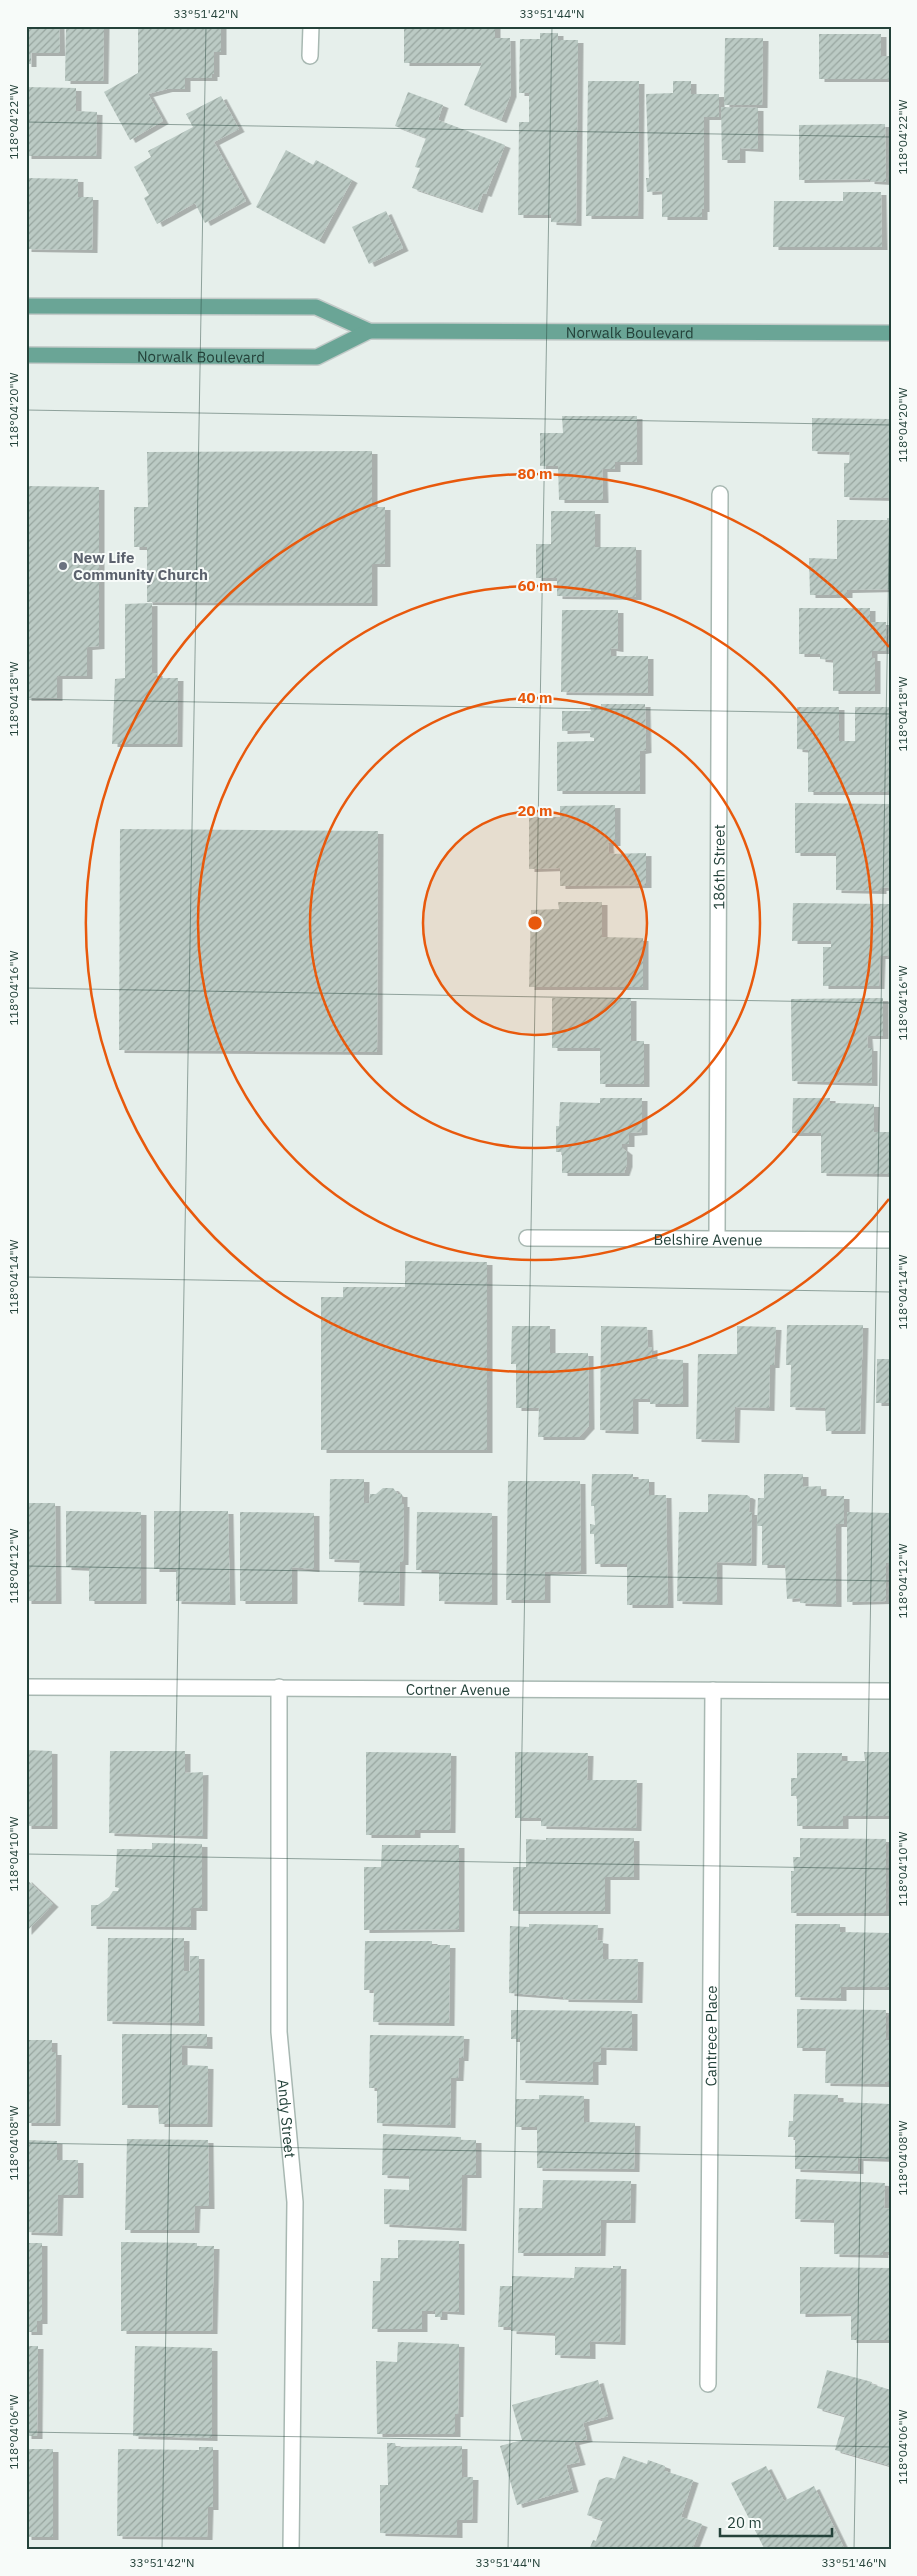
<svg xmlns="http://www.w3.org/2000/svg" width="917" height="2576" font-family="'IBM Plex Sans',sans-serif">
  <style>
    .building { fill: url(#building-hatch); filter: url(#shadow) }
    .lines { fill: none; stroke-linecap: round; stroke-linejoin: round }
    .minor-casing { stroke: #a8b8b2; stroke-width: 18 }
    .major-casing { stroke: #c2cac8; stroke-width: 18 }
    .minor { stroke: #fff; stroke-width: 15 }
    .major { stroke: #6aa596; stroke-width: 15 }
    .ticks { fill: none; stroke: #24423a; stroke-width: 1; stroke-opacity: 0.45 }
    .ring { fill: none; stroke: #e8590c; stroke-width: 2.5 }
    .worship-dot { fill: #6b7280; stroke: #f7fbf9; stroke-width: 2 }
    .labels { text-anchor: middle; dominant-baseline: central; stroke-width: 4; stroke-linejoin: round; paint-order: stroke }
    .street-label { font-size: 15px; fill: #24423a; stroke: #f7fbf9 }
    .worship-label { font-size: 15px; font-weight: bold; fill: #5b616d; stroke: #f7fbf9; text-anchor: start }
    .centre { fill: #e8590c; stroke: #f7fbf9; stroke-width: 2.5 }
    .ring-label { font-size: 15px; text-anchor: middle; font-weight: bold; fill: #e8590c; stroke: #f7fbf9; stroke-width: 4; stroke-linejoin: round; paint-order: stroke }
    .neatline { fill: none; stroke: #24423a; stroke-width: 2 }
    .ticks-label { font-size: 12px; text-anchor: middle; fill: #24423a }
  </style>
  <defs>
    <pattern id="building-hatch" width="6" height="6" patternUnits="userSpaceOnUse" patternTransform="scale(1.25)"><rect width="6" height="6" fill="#bbcac4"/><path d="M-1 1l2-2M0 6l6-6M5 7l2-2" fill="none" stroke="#98a6a0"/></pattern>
    <filter id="shadow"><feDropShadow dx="5.5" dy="3" stdDeviation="0" flood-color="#0004"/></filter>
  </defs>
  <rect width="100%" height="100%" fill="#e6efeb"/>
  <path class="building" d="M26,26H59L60,53H31V64H26Z
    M66,26H104L103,81H65Z
    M138,26H221V52H214V74H212V78H185V89H167L148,94L163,121L130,140L104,92L138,73Z
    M404,26H495V38H510L511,94L501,120L464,105L482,63H404Z
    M540,33H558V40H578L576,223L551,222V215H518L519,122H529V93H519L520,39H540Z
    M819,34H881V56H889L890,79H819Z
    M725,38H763L762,105H724Z
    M588,81H639L638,216H586Z
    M673,81H691V94H719V117H704V209H702V217H662V191L647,192L646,178H649L646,94L673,93Z
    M26,87L76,88V111L97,112L96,156H26Z
    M408,92L443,105L438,120L505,145L486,194L483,193L477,210L412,188L420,168L415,167L426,138L395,126Z
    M221,96L239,129L214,142L246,201L205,223L195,203L157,224L144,198L149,195L134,167L151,157L148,151L193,127L186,114Z
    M721,107L758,108V149L740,148V160H722Z
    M885,124L886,182L869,181V179L799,180V125Z
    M286,150L313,165L316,160L352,180L319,241L256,207Z
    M26,178L78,179V197H93L92,250L26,249Z
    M843,192H881L882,247H773L774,201H843Z
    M386,211L403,248L369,264L352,227Z
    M562,416H637V462H615V469H602L603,500H559L558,466H540V433H563Z
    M812,418L891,419V498L844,497V463H849L850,452L812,451Z
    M372,451V507H385V564H372V603L147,602V547H134V507H148L147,452Z
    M26,486L99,487V646L87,647V676H57V698H26Z
    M551,511H595V547H636V597L557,596V578H536V544H551Z
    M887,518H891V589L847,590V595H810L809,558L837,559V520H887Z
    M152,603V673H157V678H178L177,744H112L115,679L125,678V604Z
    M799,608H870V622H886V651H872V658H875V691H833V660L820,659V654H799Z
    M562,610H618V649L611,648V656H648V693L561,692Z
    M601,704H645L646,750L640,751V791H557V742L594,741V738L590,737V730L562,731V711H591L590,707H601Z
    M797,707H839V741H855V707H891V792H808V750L797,749Z
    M795,803L891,804V887L881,888V891L836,890V853H795Z
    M615,805V843H608L609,854L646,853V885L560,886V868L529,869V817H560V806Z
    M120,829L378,831L377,1052L119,1050Z
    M558,902H602V937L643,938V987H529L531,910L559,909Z
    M793,903L891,904V956H880L879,986H823V947H831V941H792Z
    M552,998H631V1041H644V1084H600V1048H552Z
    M883,998V1036H867L868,1048H872V1083L792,1081L791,999Z
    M600,1098H642V1132L629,1133V1144H622V1148L627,1152V1164L624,1173H562V1152H556V1126H559L560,1102L600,1103Z
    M793,1098H830V1103L874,1104V1132H891V1174L821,1173V1133H792Z
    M405,1261L487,1262V1450H321V1297H343V1287H405Z
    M787,1325H863L860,1431H826L825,1408L790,1407L791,1365H786Z
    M512,1326H550V1353H588L589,1426L579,1437H538L539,1408H516V1364H511Z
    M601,1326L647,1327L648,1348L652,1347V1359L683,1360V1404H650V1399H633V1431L600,1430Z
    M737,1326L776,1327L774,1365H770L769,1408L735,1407L734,1440L696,1439L698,1354H737Z
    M877,1359H891V1403H876Z
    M592,1474H633V1479H649V1495H666L668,1605H627V1564H595L594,1534H590V1524L595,1525L594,1506H591Z
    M764,1474H803V1487L821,1486V1496H844V1524H836V1604L800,1603V1598L787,1599L785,1565H762V1526H757L758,1498H764Z
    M330,1479H364V1503H369L370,1494H376L383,1488H393L398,1494H402V1504H404L403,1562H400L399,1603L358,1602L360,1560L329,1559Z
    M508,1481H580L581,1571L545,1572V1600H506Z
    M708,1494L747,1495L750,1497L749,1512H752L751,1563L717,1562V1602L677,1601L679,1512H708Z
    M26,1503H55L56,1601H26Z
    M66,1511L141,1512V1601H89V1568L66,1567Z
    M154,1511H228L230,1602L176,1601V1569H154Z
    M240,1512L314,1513V1569L292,1567V1601H240Z
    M417,1512L492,1513V1602L439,1601V1570H416Z
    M847,1512L891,1513V1563H886V1601L847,1602Z
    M26,1750L52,1751V1826H26Z
    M110,1751H185V1773L203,1772L202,1836L109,1833Z
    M366,1752L451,1753L450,1830H415V1835H366Z
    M515,1752L588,1753L587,1780H637L636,1828L541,1826V1818H515Z
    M864,1752H891V1816H843V1826H797V1796H791V1778H797V1753H842V1761H865Z
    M546,1838H634V1877H605V1911H513V1867H526V1839L546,1840Z
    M800,1838L886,1839V1913H791V1871H794L793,1857H800Z
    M152,1843L202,1844V1908H191V1927L91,1926V1905H98L109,1897L113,1891H118L119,1888L115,1887L117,1849H152Z
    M382,1845H459V1929L364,1930V1867H381Z
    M26,1879L53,1904L26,1932Z
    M529,1924L598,1925L597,1940L603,1941V1959H638L637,2000L563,1999V1997L509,1993L510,1926L529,1927Z
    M795,1924H840V1932L891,1933V1987H841V1998L795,1997Z
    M108,1938H184V1971H190V1956H199V2023L107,2021Z
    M365,1941H432V1945H450L449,2023L373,2022L374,1990H364Z
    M797,2009L886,2010V2040H891V2082H885V2084L825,2083L826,2048H797Z
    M511,2010L632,2011V2048L601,2047V2062H593V2082L520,2080V2039H511Z
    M122,2034H207V2046L182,2045V2065L208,2066L207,2124H159L158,2105H122Z
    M370,2035L464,2036L463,2058H459L458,2078H451L450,2125L377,2123V2088H369Z
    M26,2040H52V2052H56L55,2123H26Z
    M794,2094L838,2095V2102L891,2104V2159L858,2158V2171L795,2169V2137H788L789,2121H793Z
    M539,2095L584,2096V2122L635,2123L634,2169L537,2168V2127H516V2099H539Z
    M383,2134L461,2137V2140H476V2175H462L461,2228L384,2224V2189L409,2190V2176L382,2175Z
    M127,2139L208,2140L209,2206H195L194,2230H125Z
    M26,2140L57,2141V2160H78V2195H58L57,2233L26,2232Z
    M796,2179L885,2183L884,2208L891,2209V2252H883V2255L834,2254V2220L795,2219Z
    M543,2180L631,2181L630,2220H601L600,2253H518L519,2208H542Z
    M398,2240L459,2241V2312L442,2311V2317H435V2311H422V2329H372L373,2281H380L381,2258H398Z
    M121,2242L197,2243V2246H214L212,2331H121Z
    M26,2243H42V2321H37V2332H26Z
    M613,2266H621L620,2342L590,2341V2356L555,2355V2333L511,2331V2327H498L500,2286H512V2276L574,2278L575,2267L613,2268Z
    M800,2267L891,2268V2340H851V2313L800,2314Z
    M398,2342L459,2344L458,2414H455V2434H377L376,2361L397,2362Z
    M26,2346H38L37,2436H26Z
    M135,2346L212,2348V2438L133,2436Z
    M827,2370L872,2382L871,2384L891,2390V2466L835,2450L845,2416L817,2408Z
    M598,2380L608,2416L583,2423L587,2439L574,2442L580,2462L566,2465L573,2489L517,2505L500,2446L522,2440L512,2405Z
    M387,2443H395L396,2447L462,2446V2477H473L472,2520H457V2535L380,2533V2485H388Z
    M199,2447H213V2507H208L207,2537L117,2536L118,2449L199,2450Z
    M26,2449H53V2537H26Z
    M623,2456L647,2464L648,2460L665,2466V2471L693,2480L681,2517L702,2524L692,2550H669L660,2547L659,2550H589L593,2540L596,2541L603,2520L587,2515L599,2480L607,2477L615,2479Z
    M766,2466L784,2501L814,2486L845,2550H765L731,2483Z"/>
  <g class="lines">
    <defs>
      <g id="minor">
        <path d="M310,56L311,26"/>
        <path id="s1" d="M527,1238L891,1240"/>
        <path id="s2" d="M717,1239L720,494"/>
        <path id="s3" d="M26,1687L891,1691"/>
        <path id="s4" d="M279,1687V2032L295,2202L291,2550"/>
        <path id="s5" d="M708,2384L713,1690"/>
      </g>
      <g id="major">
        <path id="s6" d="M26,306L316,307L369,331L891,333"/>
        <path id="s7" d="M26,355L317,357L369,331"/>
      </g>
    </defs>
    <use href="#minor" class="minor-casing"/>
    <use href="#major" class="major-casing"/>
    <use href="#minor" class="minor"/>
    <use href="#major" class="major"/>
  </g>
  <path class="ticks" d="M26,122L891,137M26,410L891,425M26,699L891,714M26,988L891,1003M26,1277L891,1292M26,1566L891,1581M26,1854L891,1869M26,2143L891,2158M26,2432L891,2447M162,2550L206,26M508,2550L552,26M854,2550L891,439"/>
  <circle cx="535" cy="923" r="112" fill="#e8590c" fill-opacity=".12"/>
  <g class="ring">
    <circle cx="535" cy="923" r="112"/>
    <circle cx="535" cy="923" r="225"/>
    <circle cx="535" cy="923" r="337"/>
    <path d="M889 1199A449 449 0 1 1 889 647"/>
  </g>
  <circle class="worship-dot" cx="63" cy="566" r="5"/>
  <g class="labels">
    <g class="street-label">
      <text stroke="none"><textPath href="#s6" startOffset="609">Norwalk Boulevard</textPath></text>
      <text stroke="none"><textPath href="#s7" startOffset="175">Norwalk Boulevard</textPath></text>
      <text stroke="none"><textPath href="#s2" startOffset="372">186th Street</textPath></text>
      <text stroke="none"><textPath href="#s1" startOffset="181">Belshire Avenue</textPath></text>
      <text stroke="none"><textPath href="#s3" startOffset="432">Cortner Avenue</textPath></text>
      <text stroke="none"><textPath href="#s5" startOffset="348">Cantrece Place</textPath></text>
      <text stroke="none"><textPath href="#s4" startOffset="432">Andy Street</textPath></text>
    </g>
    <g class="worship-label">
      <text x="73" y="557">New Life<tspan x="73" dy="17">Community Church</tspan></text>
    </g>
  </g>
  <circle cx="535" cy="923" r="8" class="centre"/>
  <g class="ring-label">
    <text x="535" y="479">80 m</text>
    <text x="535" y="591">60 m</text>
    <text x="535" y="703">40 m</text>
    <text x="535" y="816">20 m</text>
  </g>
  <rect width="917" height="2576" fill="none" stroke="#f7fbf9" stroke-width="55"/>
  <path d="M720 2528v8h112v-8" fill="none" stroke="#24423a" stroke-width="2.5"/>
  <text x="727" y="2528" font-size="15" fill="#24423a" stroke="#f7fbf9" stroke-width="4" paint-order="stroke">20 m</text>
  <rect x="28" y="28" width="862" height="2520" class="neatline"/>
  <g class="ticks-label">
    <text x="206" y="18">33°51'42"N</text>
    <text x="552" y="18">33°51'44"N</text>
    <text transform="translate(14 122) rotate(-90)" y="4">118°04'22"W</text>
    <text transform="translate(903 137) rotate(-90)" y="4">118°04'22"W</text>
    <text transform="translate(14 410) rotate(-90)" y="4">118°04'20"W</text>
    <text transform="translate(903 425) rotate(-90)" y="4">118°04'20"W</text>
    <text transform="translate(14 699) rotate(-90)" y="4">118°04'18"W</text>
    <text transform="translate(903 714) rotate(-90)" y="4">118°04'18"W</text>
    <text transform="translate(14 988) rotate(-90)" y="4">118°04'16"W</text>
    <text transform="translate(903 1003) rotate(-90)" y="4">118°04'16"W</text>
    <text transform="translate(14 1277) rotate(-90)" y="4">118°04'14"W</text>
    <text transform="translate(903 1292) rotate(-90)" y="4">118°04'14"W</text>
    <text transform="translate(14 1566) rotate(-90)" y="4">118°04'12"W</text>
    <text transform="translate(903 1581) rotate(-90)" y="4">118°04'12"W</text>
    <text transform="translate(14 1854) rotate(-90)" y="4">118°04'10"W</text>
    <text transform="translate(903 1869) rotate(-90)" y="4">118°04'10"W</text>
    <text transform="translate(14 2143) rotate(-90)" y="4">118°04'08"W</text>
    <text transform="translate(903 2158) rotate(-90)" y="4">118°04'08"W</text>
    <text transform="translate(14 2432) rotate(-90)" y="4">118°04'06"W</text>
    <text transform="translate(903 2447) rotate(-90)" y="4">118°04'06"W</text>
    <text x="162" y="2567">33°51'42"N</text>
    <text x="508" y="2567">33°51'44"N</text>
    <text x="854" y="2567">33°51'46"N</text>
  </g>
</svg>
